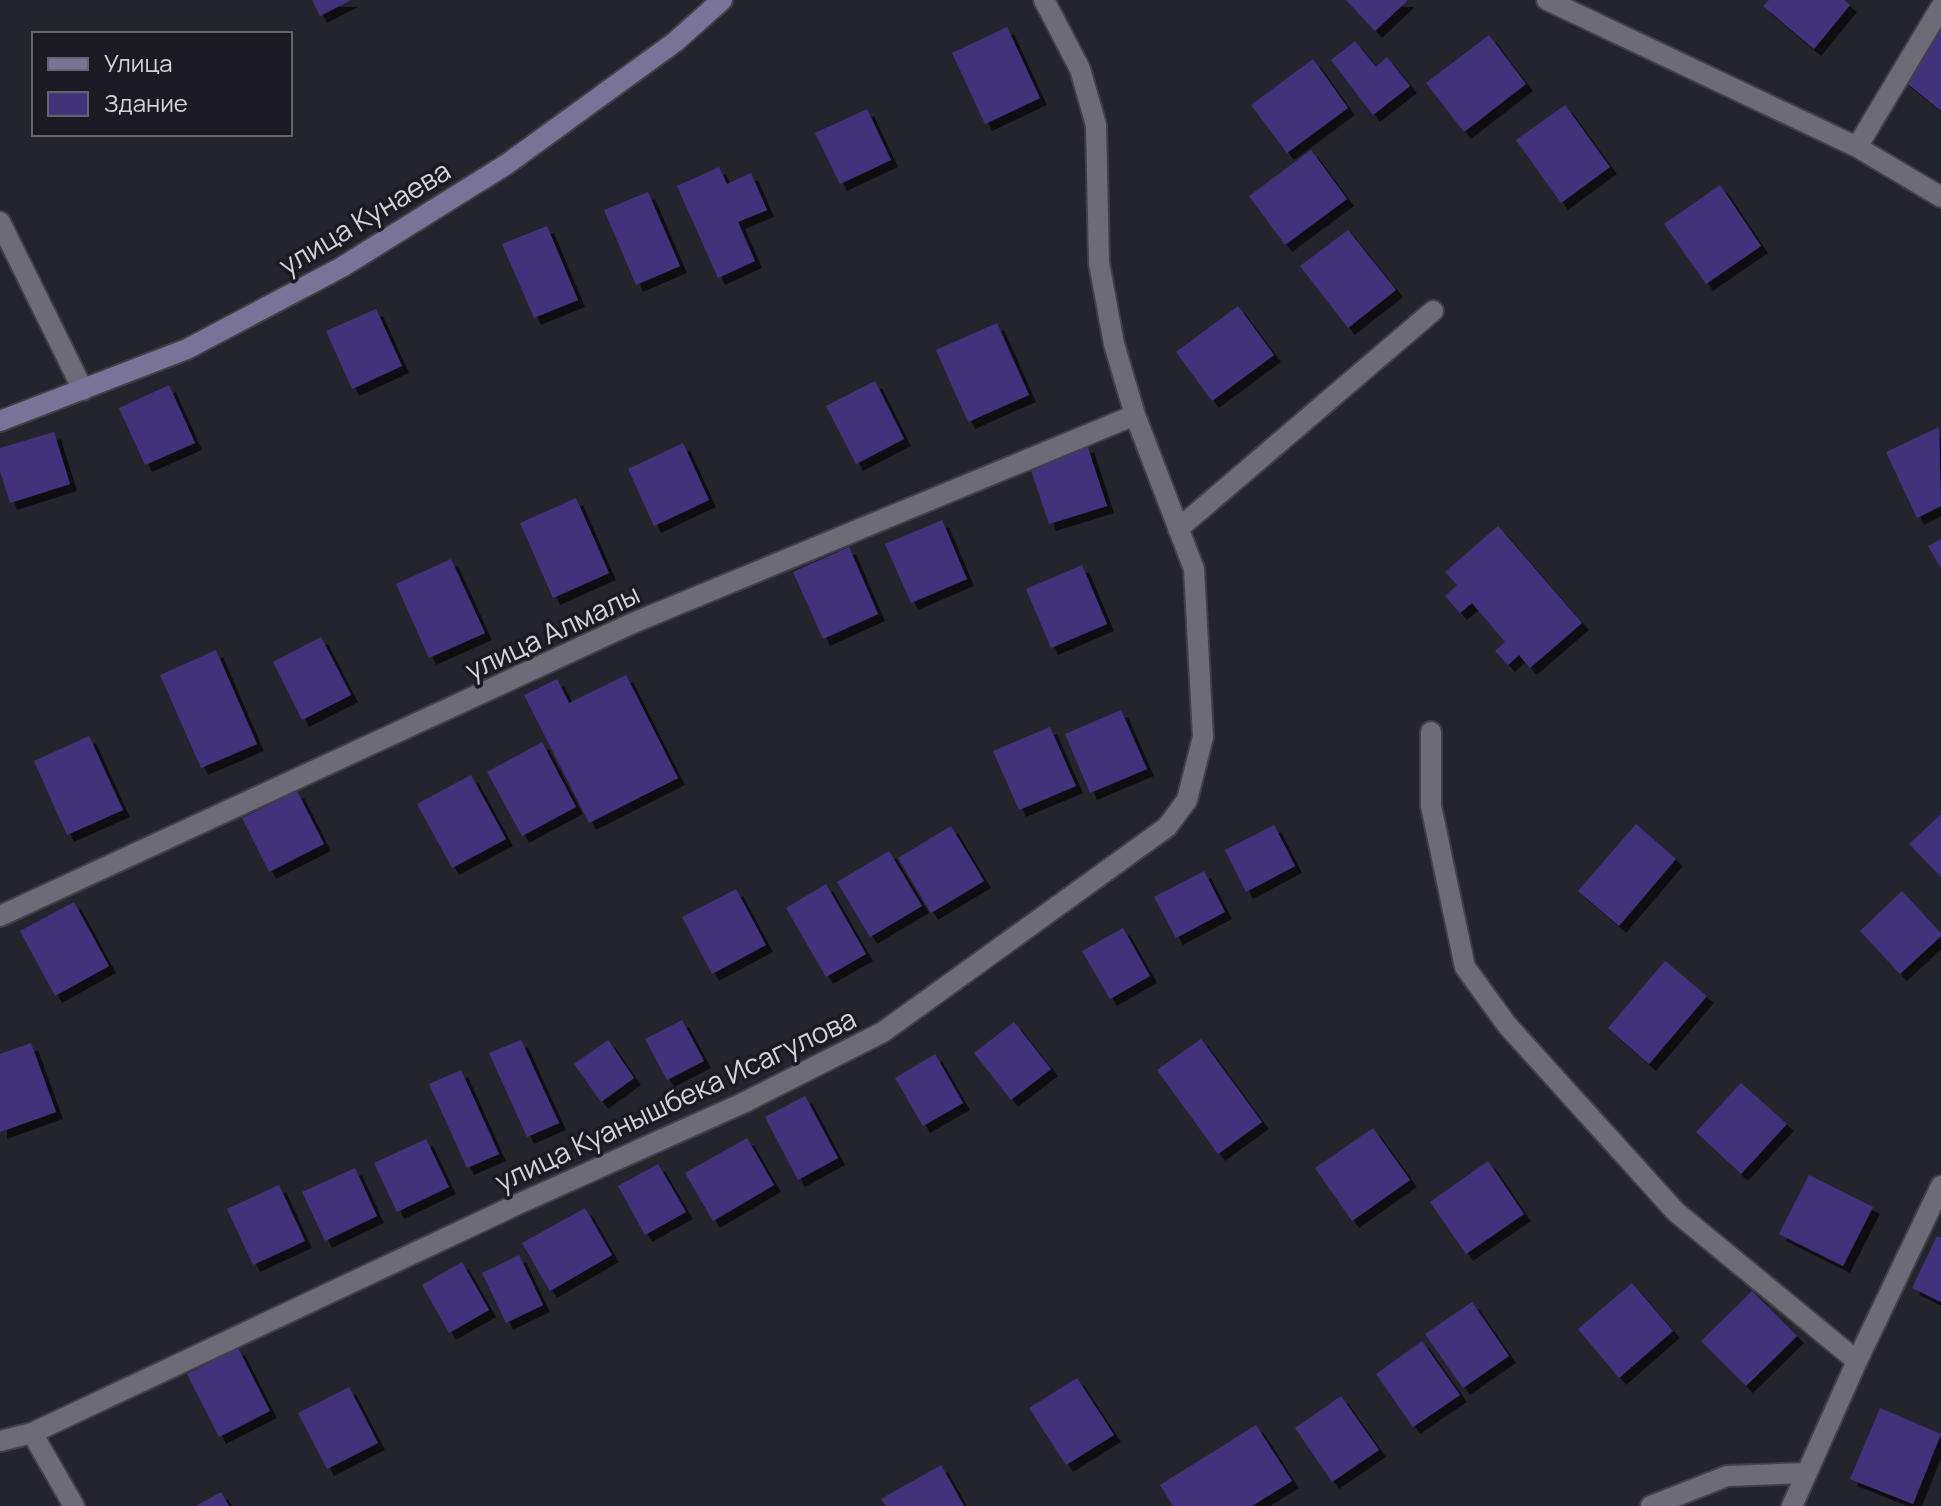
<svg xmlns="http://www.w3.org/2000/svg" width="1941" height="1506" font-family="Manrope,sans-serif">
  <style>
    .building { fill: #42327c; filter: url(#shadow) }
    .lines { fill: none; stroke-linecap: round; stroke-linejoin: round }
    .minor-casing { stroke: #414048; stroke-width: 24 }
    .secondary-casing { stroke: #414048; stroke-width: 24 }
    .minor { stroke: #6c6b77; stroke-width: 20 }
    .secondary { stroke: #797497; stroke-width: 20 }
    .labels { text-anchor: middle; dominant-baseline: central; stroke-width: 7; stroke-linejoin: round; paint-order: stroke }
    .street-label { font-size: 28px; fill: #d2d2d8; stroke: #1b1a23 }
  </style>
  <defs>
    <filter id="shadow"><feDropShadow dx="7" dy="7" stdDeviation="0" flood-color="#0009"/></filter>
  </defs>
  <rect width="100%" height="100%" fill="#24242d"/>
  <path class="building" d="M312,0H351L320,16Z
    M1346,0H1408L1375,31Z
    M1769,0H1844L1850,5L1814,49L1763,6Z
    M1007,27L1040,98L985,124L952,53Z
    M1941,30V111L1902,79Z
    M1489,35L1526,84L1464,132L1426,83Z
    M1355,41L1376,67L1387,57L1410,86L1373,115L1331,60Z
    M1313,59L1348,108L1287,153L1251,105Z
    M1565,105L1610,167L1561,203L1516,140Z
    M867,109L891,160L840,184L815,133Z
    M1311,150L1347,199L1285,245L1249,196Z
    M719,167L727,184L751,173L767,210L738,222L755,261L718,278L677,186Z
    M1720,185L1761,246L1706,284L1664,224Z
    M648,192L680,266L636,285L604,210Z
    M547,226L578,300L534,318L502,244Z
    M1348,230L1396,290L1348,328L1300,266Z
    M1238,306L1274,355L1212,401L1176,352Z
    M376,309L402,366L352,389L326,331Z
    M997,323L1029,395L968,422L936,350Z
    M875,381L904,439L856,464L826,406Z
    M169,385L195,443L145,465L119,408Z
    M1939,427L1941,506L1917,518L1886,452Z
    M54,432L70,484L10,503L0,471V448Z
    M683,443L709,500L654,526L628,469Z
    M1087,445L1107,506L1049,524L1029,464Z
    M576,498L609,573L553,598L520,523Z
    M942,520L967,579L911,603L885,544Z
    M1498,526L1582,623L1530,668L1519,655L1508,665L1495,651L1505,642L1472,603L1460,613L1445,596L1457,585L1445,572Z
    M1941,539V568L1928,546Z
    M849,547L878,614L823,639L793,572Z
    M451,559L485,633L429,658L396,584Z
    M1082,565L1107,624L1051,648L1026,589Z
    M321,637L351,695L302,720L273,662Z
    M216,650L257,744L201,768L160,675Z
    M626,675L678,778L589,823L524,695L557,679L569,703Z
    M1121,710L1147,769L1090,793L1065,734Z
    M1050,727L1076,786L1019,810L993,751Z
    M89,736L123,810L67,835L34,761Z
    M542,742L576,807L522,836L487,772Z
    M471,775L506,839L452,868L417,804Z
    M297,791L324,844L269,872L242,818Z
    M1941,814V877L1909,844Z
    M1636,824L1676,859L1619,926L1578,891Z
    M1274,825L1295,866L1246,892L1225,850Z
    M951,826L984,881L931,913L898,858Z
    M889,851L922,906L870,937L837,882Z
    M1204,871L1225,912L1176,938L1154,897Z
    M826,884L866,954L826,977L786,908Z
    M736,889L766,945L712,974L682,917Z
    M1902,891L1941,933V936L1900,974L1860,931Z
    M74,902L109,966L55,996L20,931Z
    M1123,928L1150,976L1110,999L1082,951Z
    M1665,961L1707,996L1649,1064L1608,1028Z
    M682,1020L704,1061L667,1080L645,1039Z
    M1014,1022L1051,1069L1011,1100L974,1053Z
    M1201,1039L1262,1122L1218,1154L1157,1070Z
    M521,1040L559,1123L527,1137L489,1053Z
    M608,1040L634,1078L601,1102L574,1064Z
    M31,1043L56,1112L0,1132V1054Z
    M935,1054L963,1103L923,1126L895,1078Z
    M461,1070L499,1154L467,1168L429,1084Z
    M1741,1083L1787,1124L1741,1174L1696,1132Z
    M805,1096L838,1158L798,1180L765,1117Z
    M1373,1128L1410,1180L1352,1221L1315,1168Z
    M747,1138L774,1185L713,1221L685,1173Z
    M426,1139L449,1187L397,1212L374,1163Z
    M1488,1161L1524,1214L1466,1254L1430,1202Z
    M658,1164L686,1212L645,1235L618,1186Z
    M355,1168L377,1216L325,1241L302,1192Z
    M1809,1175L1873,1207L1843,1266L1779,1234Z
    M279,1185L305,1241L253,1265L227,1209Z
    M585,1208L612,1255L550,1291L522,1243Z
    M1937,1236L1941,1238V1302L1912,1288Z
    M519,1255L543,1305L506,1323L482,1273Z
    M462,1262L489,1310L449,1333L422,1285Z
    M1632,1283L1673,1331L1619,1378L1578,1329Z
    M1752,1291L1797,1336L1746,1386L1701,1341Z
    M1472,1302L1509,1356L1463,1388L1425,1334Z
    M1422,1341L1460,1395L1413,1427L1376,1374Z
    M238,1348L270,1411L219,1437L187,1374Z
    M1077,1378L1114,1435L1066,1465L1029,1408Z
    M349,1387L378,1443L327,1469L298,1413Z
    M1341,1396L1379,1450L1332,1482L1295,1428Z
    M1880,1408L1941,1434L1913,1504L1850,1479Z
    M1256,1425L1292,1481L1252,1506H1173L1160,1485Z
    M941,1465L964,1506H886L881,1499Z
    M221,1492L229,1506H196Z"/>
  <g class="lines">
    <defs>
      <path id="minor" d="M1547,0L1857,147L1941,197
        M1857,147L1941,7
        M0,222L83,390
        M1178,529L1433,311
        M1431,732V806L1465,967L1507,1025L1676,1212L1857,1361
        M0,916L633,623L1135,415
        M32,1433L74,1506
        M0,1441L32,1433L516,1205L743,1103L883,1032L1167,827L1187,800L1203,737L1194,569L1135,415L1114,344L1099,263L1096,125L1080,69L1044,0
        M1651,1506L1727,1476L1807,1473
        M1792,1506L1857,1361L1941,1186"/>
      <path id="secondary" d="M0,421L187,349L342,267L507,164L675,42L722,0"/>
    </defs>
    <use href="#minor" class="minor-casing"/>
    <use href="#secondary" class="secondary-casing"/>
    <use href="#minor" class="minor"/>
    <use href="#secondary" class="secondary"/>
  </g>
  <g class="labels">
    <g class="street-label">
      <text transform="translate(364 217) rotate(-31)">улица Кунаева</text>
      <text transform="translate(552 631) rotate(-25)">улица Алмалы</text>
      <text transform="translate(675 1099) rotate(-25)">улица Куанышбека Исагулова</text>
    </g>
  </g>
  <rect x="32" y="32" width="260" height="104" fill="#1b1a23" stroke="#64646b" stroke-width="2"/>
  <rect x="48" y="58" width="40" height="12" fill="#797497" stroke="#64646b" stroke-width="2"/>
  <text x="104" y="72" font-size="24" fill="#d2d2d8">Улица</text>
  <rect x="48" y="92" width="40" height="24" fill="#42327c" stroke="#64646b" stroke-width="2"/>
  <text x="104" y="112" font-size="24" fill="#d2d2d8">Здание</text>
</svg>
